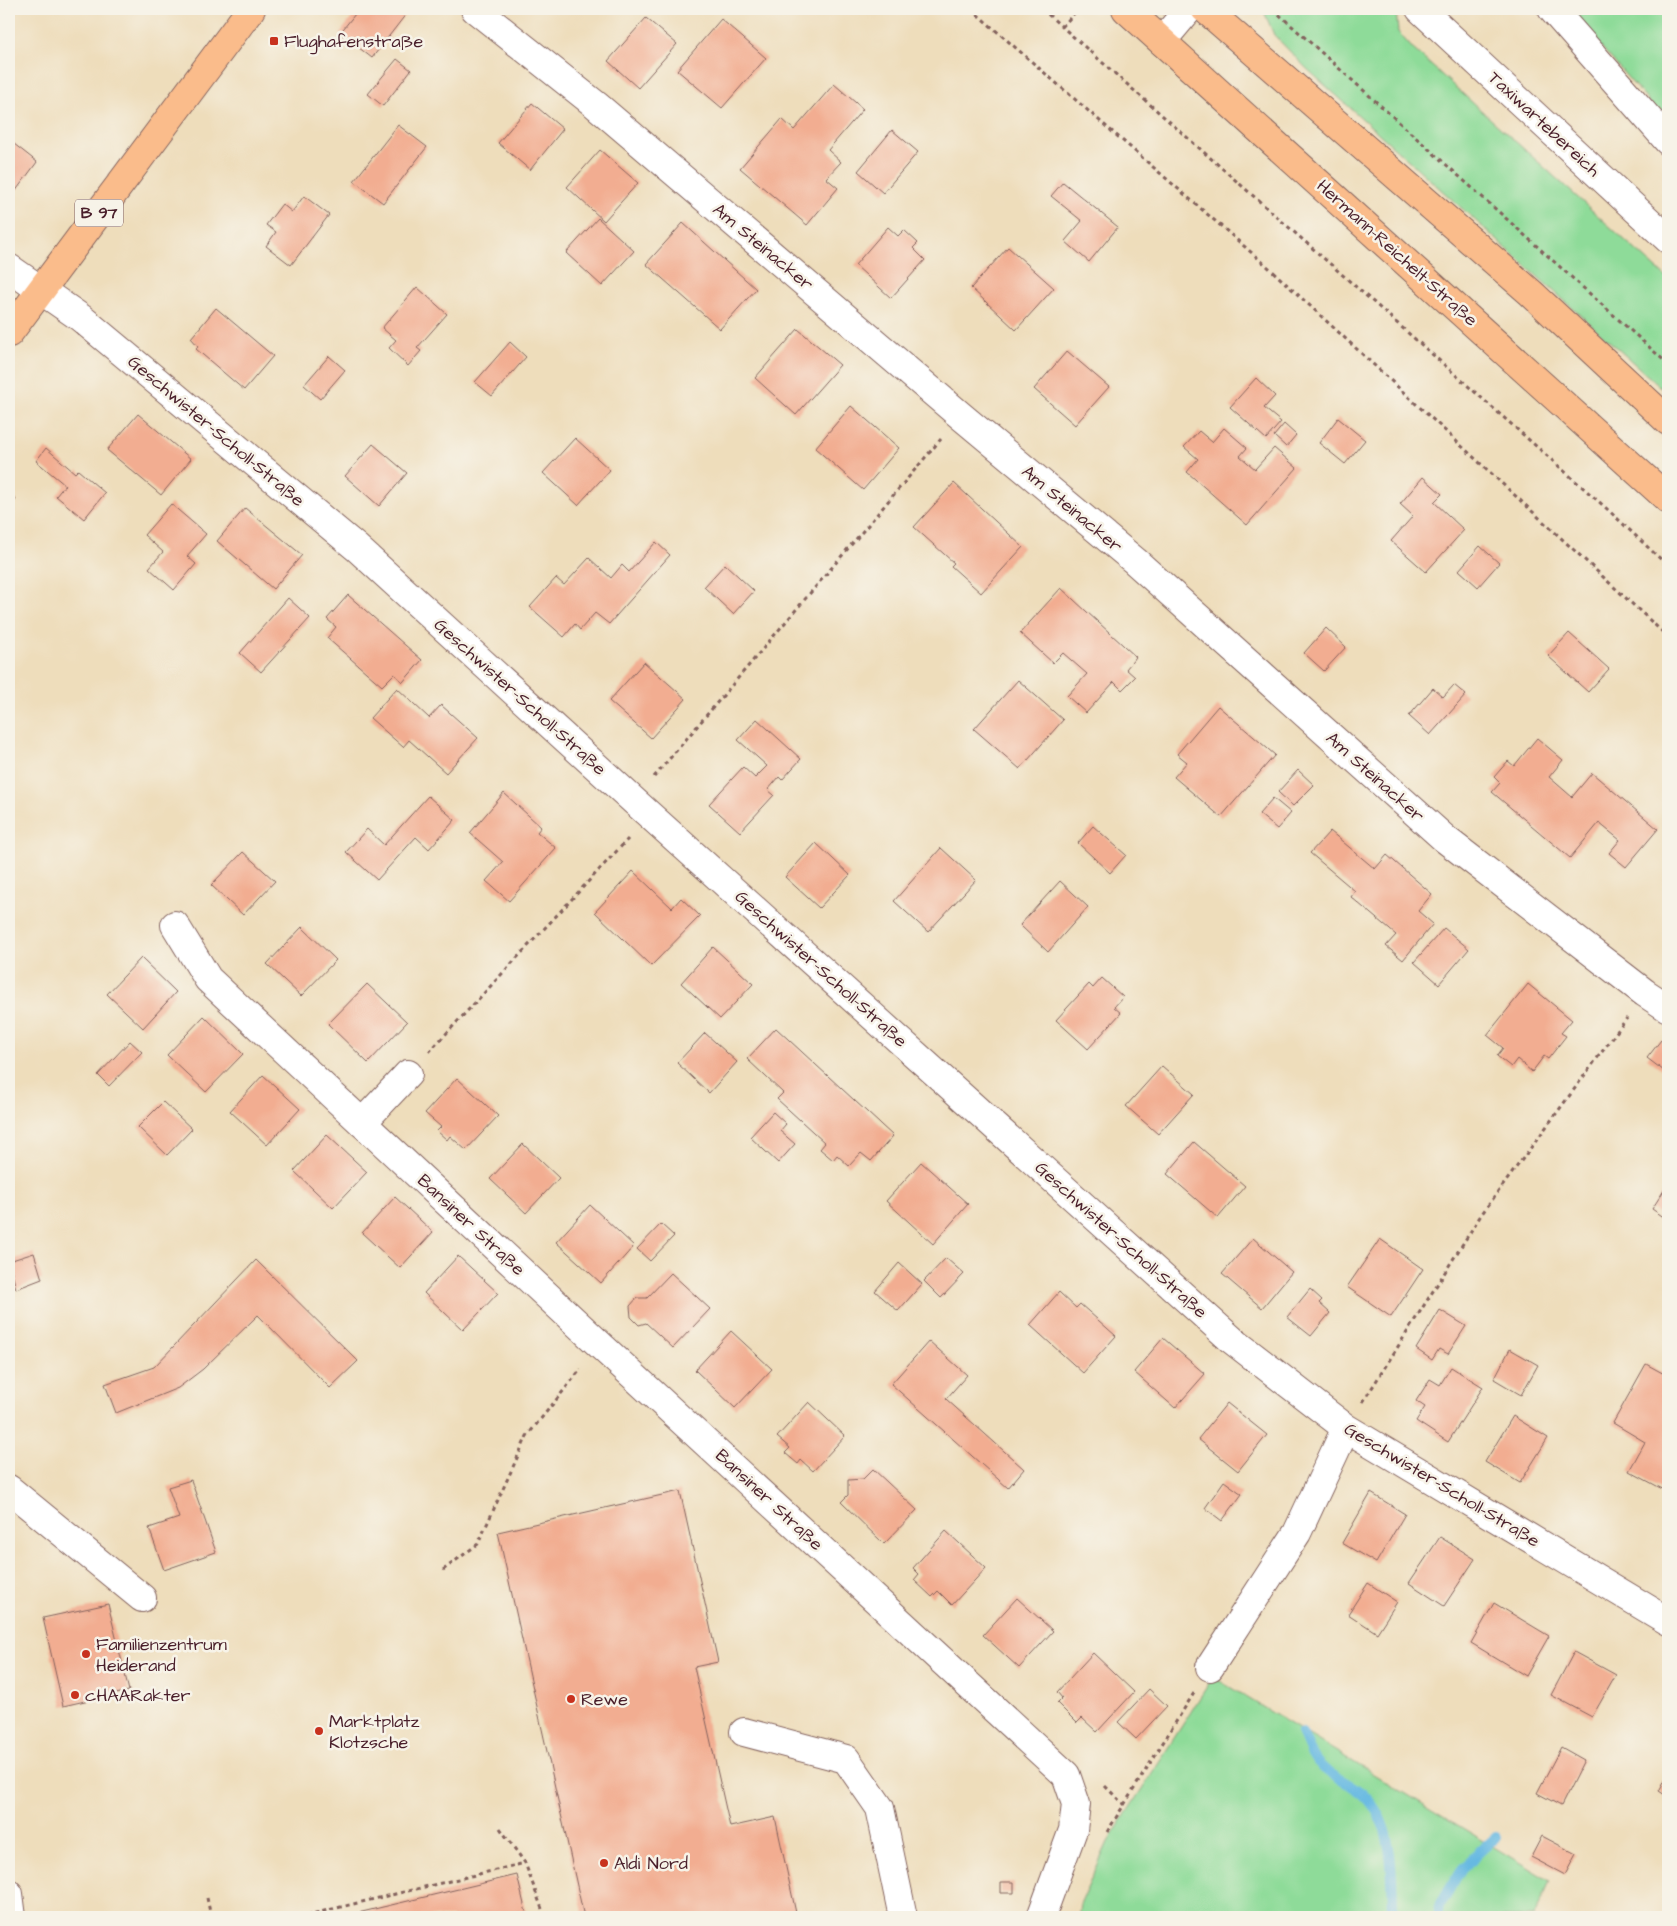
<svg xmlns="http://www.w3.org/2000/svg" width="1677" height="1926" font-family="'Architects Daughter',sans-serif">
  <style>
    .green { fill: #8edb99; stroke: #6c7d62 }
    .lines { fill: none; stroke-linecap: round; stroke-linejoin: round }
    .stream { stroke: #66b9e2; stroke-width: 10 }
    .building { fill: #f2ad91 }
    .minor-casing { stroke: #83625d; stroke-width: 30 }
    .major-casing { stroke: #83625d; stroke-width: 30 }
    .path { stroke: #83625d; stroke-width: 3; stroke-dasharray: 4 4; stroke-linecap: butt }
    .minor { stroke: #fff; stroke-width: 28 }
    .major { stroke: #fabc8b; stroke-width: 28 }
    .poi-dot { fill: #c8321e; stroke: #f7f3e8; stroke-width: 2 }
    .labels { text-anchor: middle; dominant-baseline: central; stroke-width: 5; stroke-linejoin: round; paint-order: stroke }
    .shield { fill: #f7f3e8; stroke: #7e5f64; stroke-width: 1 }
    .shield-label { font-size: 16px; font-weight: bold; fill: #4a1f2b }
    .poi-label { font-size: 18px; fill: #4a1f2b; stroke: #f7f3e8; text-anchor: start }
    .street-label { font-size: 18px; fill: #4a1f2b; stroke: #f7f3e8 }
  </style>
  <rect width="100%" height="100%" fill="#f7f3e8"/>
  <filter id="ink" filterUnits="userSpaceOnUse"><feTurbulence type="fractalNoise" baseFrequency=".02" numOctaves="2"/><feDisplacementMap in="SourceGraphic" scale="10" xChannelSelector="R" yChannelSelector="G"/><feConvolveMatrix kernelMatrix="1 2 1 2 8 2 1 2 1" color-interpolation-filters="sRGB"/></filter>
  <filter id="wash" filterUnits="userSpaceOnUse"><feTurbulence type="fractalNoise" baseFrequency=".0096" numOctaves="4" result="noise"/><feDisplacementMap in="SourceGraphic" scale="20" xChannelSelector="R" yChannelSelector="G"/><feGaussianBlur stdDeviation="1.12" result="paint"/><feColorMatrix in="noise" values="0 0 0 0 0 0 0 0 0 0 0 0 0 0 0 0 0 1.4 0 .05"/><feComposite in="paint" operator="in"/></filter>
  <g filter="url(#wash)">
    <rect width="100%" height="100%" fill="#edb"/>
    <path class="green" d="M1263,9H1396L1398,32L1413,49L1668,279V394L1306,68L1274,35Z
      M1568,9H1668V124Z
      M1213,1677L1550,1881L1534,1917H1078L1080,1904L1108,1842Z"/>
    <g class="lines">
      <path class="stream" d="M1302,1733C1307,1743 1312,1759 1321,1766C1334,1779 1352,1783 1365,1796C1394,1825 1392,1874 1393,1912L1392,1917
        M1437,1917L1439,1907L1462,1868L1496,1837"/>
    </g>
    <g id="blocks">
      <path class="building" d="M359,9H410L372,58L340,33Z
        M646,18L677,44L638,88L608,61Z
        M721,19L766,58L722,108L677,70Z
        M397,59L411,70L383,106L368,94Z
        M834,84L863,109L828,150L841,162L826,178L838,188L807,225L740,168L782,119L794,130Z
        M532,103L563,129L530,170L498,143Z
        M398,125L427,147L383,203L354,181Z
        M892,130L918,152L883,193L858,171Z
        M9,140L37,162L9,200Z
        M600,150L638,183L604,221L567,187Z
        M1063,182L1118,227L1089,262L1065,241L1082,221L1051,196Z
        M304,196L329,215L291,265L266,246L276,232L266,225L282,204L292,212Z
        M598,218L634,251L602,286L566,253Z
        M683,223L756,289L720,329L646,264Z
        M888,227L898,236L904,230L918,243L913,248L925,260L891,298L855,265Z
        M1008,247L1054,288L1016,330L971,288Z
        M417,287L447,314L417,348L421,351L408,366L389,348L396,340L382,328Z
        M216,308L273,356L244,390L196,349L198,346L191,338Z
        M798,329L840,365L796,415L755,378Z
        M510,342L526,357L492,396L475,382Z
        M1067,351L1109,387L1075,425L1034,389Z
        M329,356L345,370L320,399L304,385Z
        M1256,378L1275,396L1264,408L1281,422L1266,439L1230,407Z
        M851,406L899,448L863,490L815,448Z
        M138,414L191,459L161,495L107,450Z
        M1338,418L1365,440L1345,464L1319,443Z
        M1284,424L1296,435L1286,447L1274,436Z
        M1224,428L1247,448L1240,456L1255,469L1274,448L1297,468L1247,525L1187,472L1198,459L1184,447L1199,431L1212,442Z
        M575,438L610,470L578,505L543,473Z
        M373,444L407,473L379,506L345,476Z
        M46,448L75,473L78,470L105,493L84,519L56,496L65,485L36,461Z
        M1423,477L1442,494L1434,502L1464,530L1426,572L1391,541L1413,516L1400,504Z
        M954,483L1023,547L981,593L951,566L954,563L914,527Z
        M9,490L16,500L9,506Z
        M171,504L206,534L187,556L196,564L174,590L149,568L163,552L144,535Z
        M245,508L302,555L273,589L217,541Z
        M656,542L670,555L609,624L595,613L580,630L575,624L564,637L530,607L556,578L564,585L589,558L611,578L622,565L629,572Z
        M1480,546L1499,563L1478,587L1459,570Z
        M725,564L754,591L733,614L704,587Z
        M1061,588L1136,657L1126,669L1135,677L1122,690L1114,682L1086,713L1067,696L1087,674L1063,653L1053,663L1020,633Z
        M348,595L422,660L403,682L394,674L382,686L327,638L336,627L327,619Z
        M288,598L310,618L261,672L240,653Z
        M1326,628L1346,647L1324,671L1304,653Z
        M1569,633L1609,669L1588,692L1548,656Z
        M644,662L686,699L651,738L609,701Z
        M1018,680L1063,720L1020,769L974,729Z
        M1454,685L1466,695L1430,735L1409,716L1433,688L1443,697Z
        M397,688L429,718L441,705L478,738L446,773L409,740L403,747L370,718Z
        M1218,706L1275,755L1221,817L1174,777L1187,762L1177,754Z
        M757,719L801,759L782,780L779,777L768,790L774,795L740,832L709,804L743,767L755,778L767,766L738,740Z
        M1537,738L1563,760L1549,777L1572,797L1592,773L1658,829L1626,867L1609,853L1620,840L1599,823L1570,858L1492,792L1500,783L1494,777L1508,761L1514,766Z
        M1298,770L1314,785L1293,806L1278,792Z
        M504,793L541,827L537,832L556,848L509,901L486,881L503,862L470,833Z
        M428,796L455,820L429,849L416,837L377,880L346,852L367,829L384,845Z
        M1273,798L1291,813L1277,829L1259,814Z
        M1093,826L1126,855L1110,873L1078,843Z
        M1330,831L1375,869L1387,855L1432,894L1418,911L1433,924L1403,960L1386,946L1396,935L1351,897L1355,891L1310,853Z
        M816,843L850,875L819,908L785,877Z
        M941,848L976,880L928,932L894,901Z
        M243,852L275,881L243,915L211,885Z
        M633,871L672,908L681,898L700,916L651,966L595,912Z
        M1060,881L1088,907L1048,952L1020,925Z
        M302,927L336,960L301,996L267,964Z
        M1444,928L1469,949L1439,984L1414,962Z
        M713,947L753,984L720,1019L681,983Z
        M141,958L176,992L143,1028L107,994Z
        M1102,978L1123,997L1114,1007L1121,1013L1088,1049L1056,1020L1089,984L1093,988Z
        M367,984L407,1022L368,1063L328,1024Z
        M1528,984L1572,1020L1561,1033L1566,1036L1548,1059L1544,1056L1532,1072L1517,1059L1511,1067L1497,1056L1503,1048L1487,1035Z
        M204,1016L243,1054L206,1092L167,1055Z
        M776,1028L893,1136L871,1161L861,1153L849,1166L837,1155L833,1160L820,1149L825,1143L777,1099L783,1093L747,1059Z
        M705,1033L737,1062L709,1093L677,1063Z
        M1661,1040L1668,1045V1074L1647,1058Z
        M130,1041L142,1052L109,1086L98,1075Z
        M1162,1066L1194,1094L1158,1134L1126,1106Z
        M263,1075L300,1109L267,1145L230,1111Z
        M457,1078L498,1116L466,1150L450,1136L447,1140L437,1131L441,1127L425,1113Z
        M163,1102L192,1129L167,1155L138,1127Z
        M773,1112L786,1124L780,1131L795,1144L778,1163L750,1137Z
        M327,1135L367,1172L333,1208L294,1171Z
        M1194,1142L1245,1186L1218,1218L1167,1174Z
        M523,1144L559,1178L526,1213L490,1179Z
        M921,1162L968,1204L933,1244L886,1201Z
        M1668,1184V1220L1652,1209Z
        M395,1197L433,1232L400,1268L362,1233Z
        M590,1205L634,1246L601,1283L556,1242Z
        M661,1224L674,1236L650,1261L637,1249Z
        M1253,1238L1292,1272L1262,1308L1222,1274Z
        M1380,1239L1423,1269L1391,1317L1347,1287Z
        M34,1253L42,1279L16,1289L9,1261Z
        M458,1256L498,1293L463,1330L424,1293Z
        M946,1258L964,1274L941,1298L924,1281Z
        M256,1260L358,1361L330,1388L258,1315L203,1369L178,1388L116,1413L105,1384L154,1367Z
        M899,1263L922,1284L898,1311L875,1291Z
        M671,1273L710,1309L673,1348L646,1323L639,1325L631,1317L630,1306L637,1298H647Z
        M1310,1289L1322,1300L1319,1303L1330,1313L1311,1336L1287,1317Z
        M1059,1292L1076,1308L1080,1304L1116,1336L1083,1373L1030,1325Z
        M1440,1310L1466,1326L1448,1354L1439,1349L1432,1360L1416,1349Z
        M731,1331L772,1369L735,1408L695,1370Z
        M1163,1338L1205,1374L1175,1408L1134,1372Z
        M929,1341L967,1375L946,1399L1024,1469L1008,1488L891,1384Z
        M9,1345L13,1356L9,1357Z
        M1510,1349L1538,1365L1521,1395L1494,1379Z
        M1646,1364L1668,1376V1448L1665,1453L1668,1455V1492L1629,1471L1645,1442L1613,1423Z
        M1451,1367L1483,1387L1448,1442L1416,1421L1425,1407L1416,1401L1430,1379L1440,1385Z
        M809,1402L845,1436L813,1471L801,1460L798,1464L785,1453L790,1448L777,1437Z
        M1227,1403L1267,1435L1238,1471L1198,1439Z
        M1513,1416L1548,1438L1520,1483L1485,1462Z
        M873,1469L917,1510L884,1544L841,1502L848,1495V1480L863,1479Z
        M191,1480L216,1552L164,1570L149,1528L179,1518L168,1487Z
        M1224,1481L1242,1494L1222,1521L1205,1508Z
        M680,1491L718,1662L694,1667L730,1827L775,1817L796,1913L776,1917H584L498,1532Z
        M1371,1493L1405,1514L1376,1563L1342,1543Z
        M946,1531L986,1568L952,1605L938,1591L932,1597L914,1580L919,1574L913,1568Z
        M1440,1537L1475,1559L1444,1606L1409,1583Z
        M1368,1583L1397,1602L1377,1633L1348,1614Z
        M1017,1598L1053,1631L1019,1668L983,1635Z
        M1494,1603L1549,1636L1526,1676L1471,1643Z
        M108,1604L129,1691L63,1706L43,1618Z
        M1574,1652L1616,1675L1592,1717L1551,1695Z
        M1093,1653L1134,1692L1097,1732L1082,1718L1077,1723L1057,1703L1062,1698L1057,1692Z
        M1149,1689L1167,1706L1136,1739L1118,1722Z
        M1561,1747L1584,1760L1561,1806L1537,1793Z
        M1668,1774V1797L1659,1791Z
        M1542,1836L1576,1854L1565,1875L1531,1857Z
        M517,1875L527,1917H341Z
        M1001,1882H1014V1893H1001Z"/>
    </g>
  </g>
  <g filter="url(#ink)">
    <use href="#blocks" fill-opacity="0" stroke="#83625d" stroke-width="1"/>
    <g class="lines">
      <defs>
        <path id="minor" d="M475,9L596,105L961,416L1135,561L1445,839L1645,993L1668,1008
          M1420,9L1668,239
          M1552,9L1668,141
          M1162,41L1189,9
          M9,268L81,318L357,548L634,801L1232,1340L1346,1428L1668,1621
          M175,925L208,979L600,1345L1066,1775L1076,1804L1073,1830L1041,1917
          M362,1123L408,1074
          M9,1489L142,1598
          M1210,1667L1297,1533L1346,1428
          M744,1732L846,1759L880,1808L903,1917
          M9,1894L12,1917"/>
        <path id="major" d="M1126,9L1668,499
          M1205,9L1531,293L1668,421
          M9,333L251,9"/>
      </defs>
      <use href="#minor" class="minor-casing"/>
      <use href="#major" class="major-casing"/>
      <path class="path" d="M971,9L1267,266L1668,637
        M1042,9L1606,508L1668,566
        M1273,9L1668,364
        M1062,27L1078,9
        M654,777L941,439
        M429,1052L628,839
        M1363,1402L1481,1215L1627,1018
        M443,1570L478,1544L527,1436L581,1369
        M1105,1786L1124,1805
        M500,1828L525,1863L545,1917
        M1107,1832L1194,1693
        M207,1898L211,1917
        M299,1917L525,1863"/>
      <use href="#minor" class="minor"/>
      <use href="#major" class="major"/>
    </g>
  </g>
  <g class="poi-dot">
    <rect x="269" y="36" width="10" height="10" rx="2.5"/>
    <circle cx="86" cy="1654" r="5"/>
    <circle cx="75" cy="1695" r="5"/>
    <circle cx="571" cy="1699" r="5"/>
    <circle cx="319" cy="1731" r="5"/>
    <circle cx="604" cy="1863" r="5"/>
  </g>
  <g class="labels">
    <rect class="shield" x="75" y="199.5" width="48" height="27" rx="4"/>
    <g class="shield-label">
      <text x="99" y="213">B 97</text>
    </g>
    <g class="poi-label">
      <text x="284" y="41">Flughafenstraße</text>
      <text x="96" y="1644">Familienzentrum<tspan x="96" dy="21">Heiderand</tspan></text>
      <text x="85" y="1695">cHAARakter</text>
      <text x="581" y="1699">Rewe</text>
      <text x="329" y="1721">Marktplatz<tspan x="329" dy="21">Klotzsche</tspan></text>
      <text x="614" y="1863">Aldi Nord</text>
    </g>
    <g class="street-label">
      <text transform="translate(1544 124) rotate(43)">Taxiwartebereich</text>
      <text transform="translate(763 247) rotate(40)">Am Steinacker</text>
      <text transform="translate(1397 253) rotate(42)">Hermann-Reichelt-Straße</text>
      <text transform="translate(216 431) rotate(40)">Geschwister-Scholl-Straße</text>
      <text transform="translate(1072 509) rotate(40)">Am Steinacker</text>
      <text transform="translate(520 697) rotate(42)">Geschwister-Scholl-Straße</text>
      <text transform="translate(1375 777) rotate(42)">Am Steinacker</text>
      <text transform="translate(821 969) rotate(42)">Geschwister-Scholl-Straße</text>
      <text transform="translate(471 1225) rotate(43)">Bansiner Straße</text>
      <text transform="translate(1121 1240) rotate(42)">Geschwister-Scholl-Straße</text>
      <text transform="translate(1442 1485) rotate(31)">Geschwister-Scholl-Straße</text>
      <text transform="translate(769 1500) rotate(43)">Bansiner Straße</text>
    </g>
  </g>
  <rect width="1677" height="1926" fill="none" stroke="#f7f3e8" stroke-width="30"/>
</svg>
